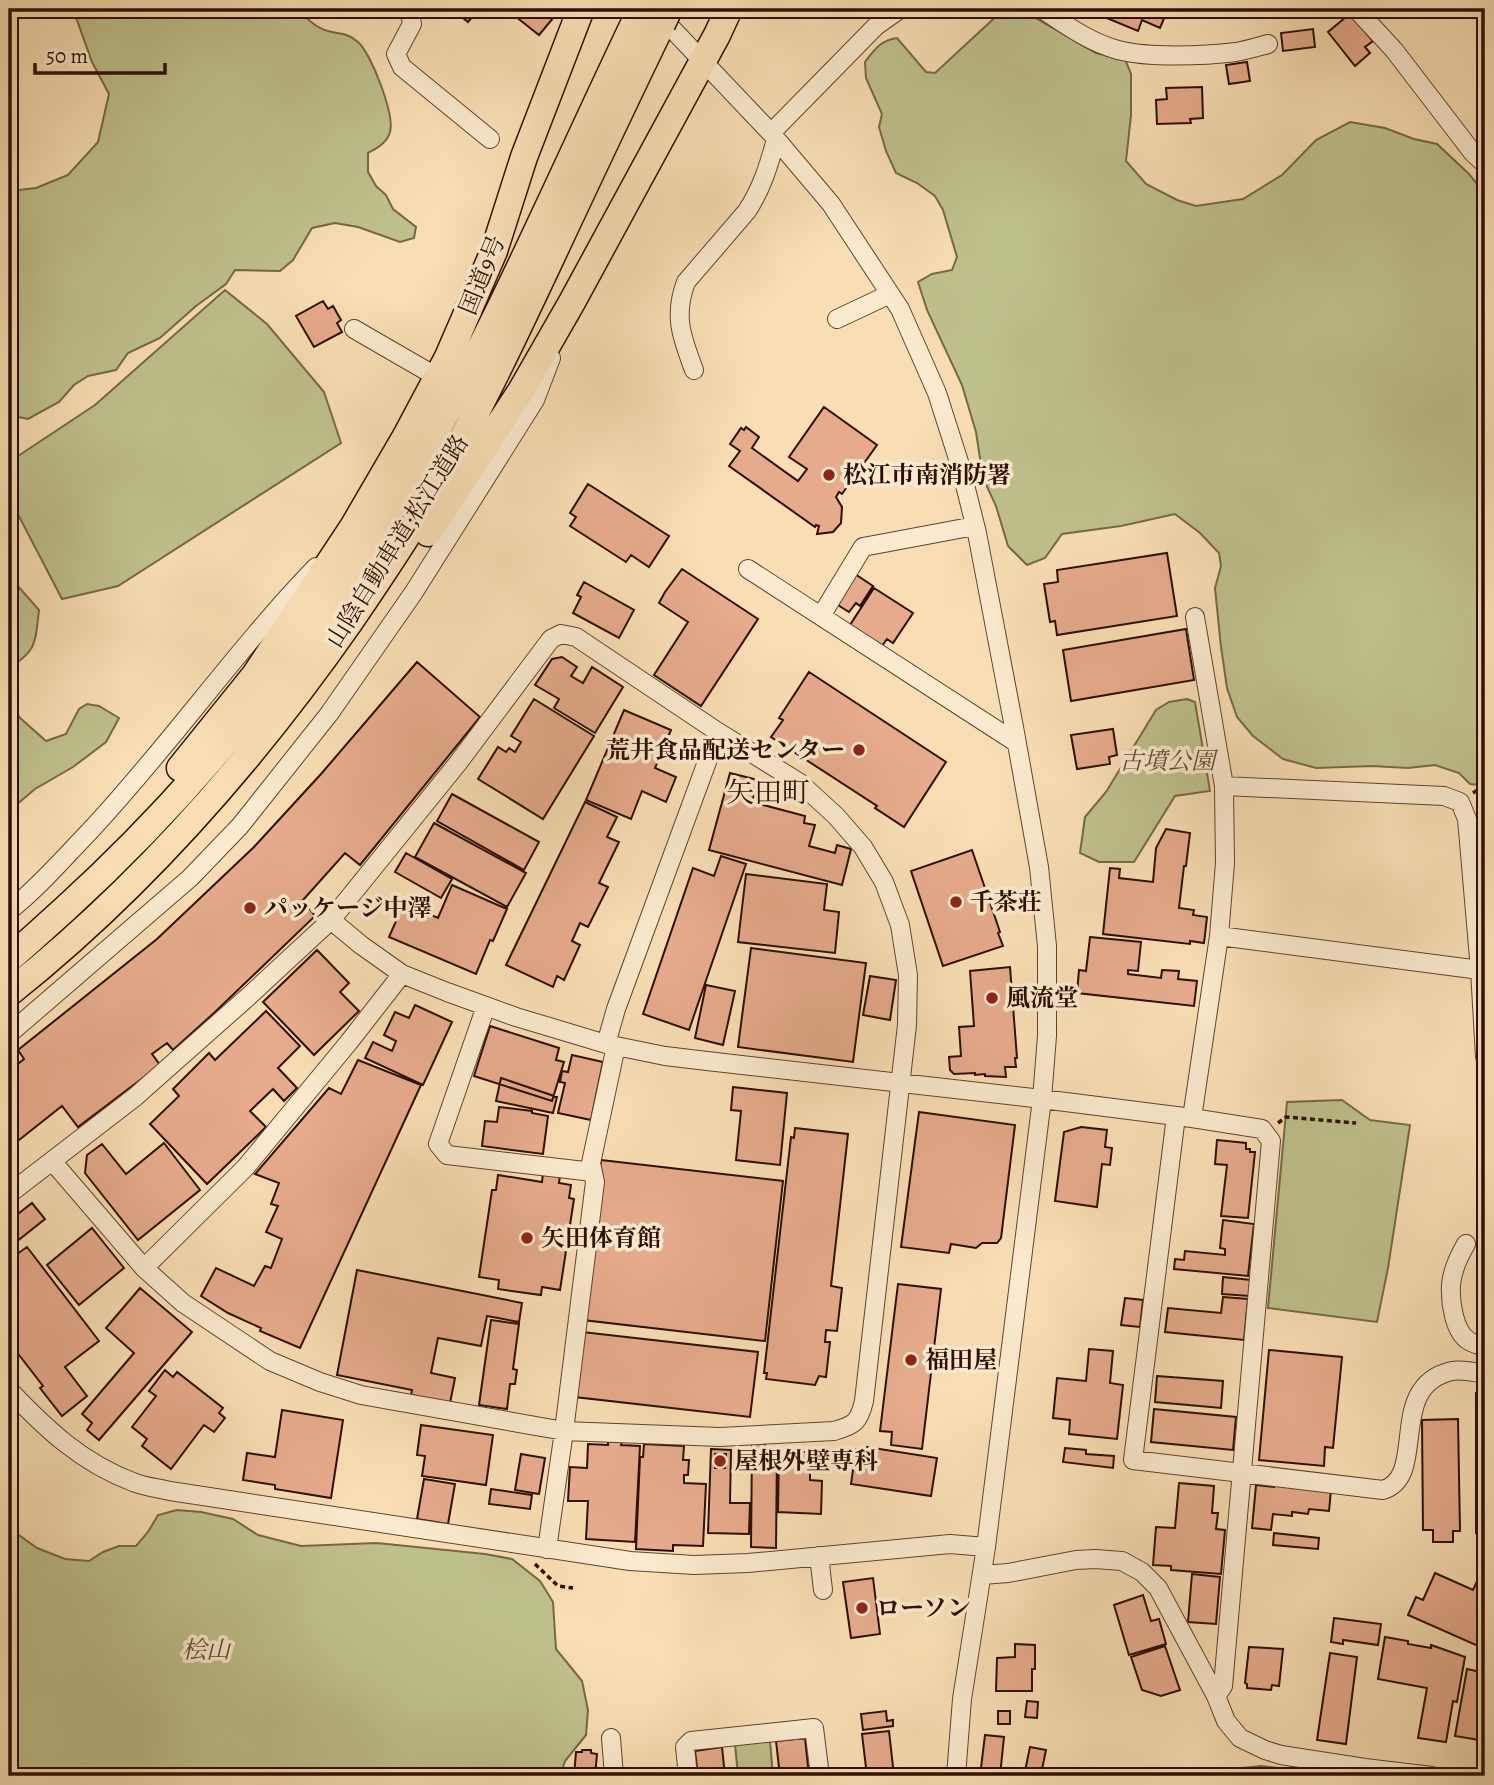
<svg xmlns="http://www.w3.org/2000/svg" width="1494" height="1785" font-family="Alegreya,'Noto Serif JP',serif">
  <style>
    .green { fill: #bfc18d; stroke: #766847; stroke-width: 2 }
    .building { fill: #e6ab8d; stroke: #2d0e01; stroke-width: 2 }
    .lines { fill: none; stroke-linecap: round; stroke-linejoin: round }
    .minor-casing { stroke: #60422e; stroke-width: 20 }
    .highway-casing { stroke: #2d0e01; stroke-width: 29 }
    .path { stroke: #2d0e01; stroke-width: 3.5; stroke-dasharray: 5 3.5; stroke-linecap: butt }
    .minor { stroke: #fbeacf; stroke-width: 18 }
    .highway { stroke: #f9deb5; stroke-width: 26 }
    .highway-bridge-casing { stroke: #2d0e01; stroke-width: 29; stroke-linecap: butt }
    .highway-bridge { stroke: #f9deb5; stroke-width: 26 }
    .poi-dot { fill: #8f2418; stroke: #fbeacf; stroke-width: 2.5 }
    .labels { text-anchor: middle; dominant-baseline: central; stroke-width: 7; stroke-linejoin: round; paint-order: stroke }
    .street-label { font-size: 24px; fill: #2d0e01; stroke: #fbeacf }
    .poi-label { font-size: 24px; font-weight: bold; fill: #2d0e01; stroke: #fbeacf; text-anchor: start }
    .park-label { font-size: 24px; font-style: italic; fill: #604d32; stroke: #fbeacf }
    .quarter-label { font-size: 28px; fill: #2d0e01; stroke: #fbeacf }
  </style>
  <rect width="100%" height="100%" fill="#f9deb5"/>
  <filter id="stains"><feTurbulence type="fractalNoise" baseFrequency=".00286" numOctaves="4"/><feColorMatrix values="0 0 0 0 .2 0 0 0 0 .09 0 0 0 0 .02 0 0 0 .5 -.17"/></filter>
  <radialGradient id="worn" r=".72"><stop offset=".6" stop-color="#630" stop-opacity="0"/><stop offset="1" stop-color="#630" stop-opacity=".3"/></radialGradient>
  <path class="green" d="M73,9H298C304,17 318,29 328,31C342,35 346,32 358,42C371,53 395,115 390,132C387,143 377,148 368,153V172L376,186L386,195L393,209L416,227L414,238L400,242L358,227L335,223L312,228L293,260L280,271L235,270L226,284L196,306L160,338L128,353L116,370L88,376L74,385L59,402L28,419L9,415V186L19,190L36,188L68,175L98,142L109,94L92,62Z
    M1010,9H1020L1096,53L1125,59L1131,74V115L1126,161L1146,184L1177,200L1196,206L1243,199L1282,175L1316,140L1350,122L1385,128L1414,139L1437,144L1469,174L1485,194V781L1479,785L1470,784L1459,773L1435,765L1408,768L1372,766L1316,768L1283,759L1253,736L1237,717L1227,688L1221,647L1215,588L1221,566L1219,553L1200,533L1175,514L1121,526L1062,534L1045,558L1027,565L1008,546L996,506L983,478L976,432L962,385L927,310L918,282L932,274L952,270L957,257L943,210L935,196L917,183L896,173L886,151L879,127L882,114L866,78L865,62C874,50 881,40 897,38L926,72L935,73L1001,12Z
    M225,290L267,324L324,392L341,443L118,586L62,599L9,497V462L95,405Z
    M9,576L39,610C35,642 38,650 9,668Z
    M9,686L19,717L46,741L66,734L79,709L87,704L99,706L119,718L106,742L73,767L35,789L9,811Z
    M1187,699L1195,702L1210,791L1175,796L1134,862H1099L1080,853L1085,817L1106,792L1156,710L1169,702Z
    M1342,1100L1370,1120L1410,1125L1388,1268L1377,1322L1268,1308L1287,1102Z
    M177,1510L201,1512L233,1519L258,1535L301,1546L377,1543L485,1554L512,1559L540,1581L553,1602L556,1649L582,1681L588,1710L586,1735L565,1761L560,1776H9V1528L37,1548L65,1559L89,1561L103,1552L119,1546H136L148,1532L158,1515Z
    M770,1741L773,1776H738L735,1744Z
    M1261,1766L1343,1776H1227L1243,1768Z"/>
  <path class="building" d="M452,9H479L468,22Z
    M506,9H551L548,13L554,17L539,35Z
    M1085,9H1168L1160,28L1142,20L1138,31Z
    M1352,12L1368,32L1366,33L1373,41L1365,47L1370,53L1355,66L1328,32Z
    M1313,29L1315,47L1283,51L1281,33Z
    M1247,62L1250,81L1229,84L1226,65Z
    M1202,87L1203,118L1190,119L1191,123L1157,124L1156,100L1167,99L1166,88Z
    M323,301L328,309L333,306L341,320L337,323L342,332L314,347L296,316Z
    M824,407L877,445L842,494L839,492L836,497L842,507L841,523L833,532L817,534L819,526L816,525L815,527L729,466L740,451L730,444L741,428L744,430L746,427L759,437L752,448L798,481L807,469L789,457Z
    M588,484L669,536L649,567L631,555L626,562L570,526L576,517L570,513Z
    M1167,553L1177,616L1057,635L1055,621L1050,622L1044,584L1058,582L1057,570Z
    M682,569L758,619L701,706L654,675L688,622L659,603L665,592Z
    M852,572L873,586L860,606L856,603L849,612L833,602Z
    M584,582L634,610L619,638L573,613L581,597L577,595Z
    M874,588L913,613L893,643L887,639L882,646L850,625Z
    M1186,629L1194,680L1071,701L1063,650Z
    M562,657L577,667L571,676L583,683L592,667L623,687L595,733L554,708L559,699L535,685L552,659Z
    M417,662L480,717L360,865L345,853L303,900L315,916L214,1013L173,1050L167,1043L152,1054L160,1065L78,1127L62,1106L9,1148V1071L24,1059L18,1050L157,939L254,847L321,774Z
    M809,672L946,762L904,827L875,808L877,806L771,737L783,720L779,718Z
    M534,699L594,736L543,819L478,779L498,747L506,752L509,748L515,752L521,742L511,736Z
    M624,710L671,730L655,768L676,777L666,802L642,791L631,819L586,800Z
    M1113,729L1117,755L1109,757L1110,764L1077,769L1071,735Z
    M730,773L758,780L752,802L805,816L804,823L815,825L809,846L835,853L837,845L851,849L842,885L709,850Z
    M452,794L539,842L524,870L437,821Z
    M585,802L617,817L607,837L619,842L599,883L608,887L588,927L580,923L572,941L580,945L564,980L557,976L553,987L506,965Z
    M434,823L526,873L507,907L415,857Z
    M1166,829L1190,833L1186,866H1184L1179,908L1194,910L1193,915L1207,917L1204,943L1190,941V944L1103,934L1110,868L1120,869L1119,878L1153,882L1156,848Z
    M972,850L1000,932L998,933L1003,946L943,966L911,871Z
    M406,853L452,879L441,898L395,872Z
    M721,856L746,864L689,1030L643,1014L693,868L714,876Z
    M746,874L827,884L824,910L839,912L835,953L738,942Z
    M452,885L507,909L493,941L490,940L476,974L389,937L404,903L438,918Z
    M1090,937L1141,942L1138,971L1128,970V974L1161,978L1162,970L1179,971L1178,979L1197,981L1194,1006L1077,993L1079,970L1086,971Z
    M751,948L866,963L853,1062L738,1047Z
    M317,950L349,983L340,992L359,1011L314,1055L263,1002Z
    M1010,967L1017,1058H1015L1016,1067H1005L1006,1077L985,1076V1074L975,1075V1073L954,1074L950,1070L949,1057L961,1056L959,1027L974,1026L970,971Z
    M870,976L896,980L890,1020L863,1015Z
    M706,985L735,991L723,1045L695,1038Z
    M415,1005L452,1022L423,1085L365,1058L373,1042L392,1051L396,1041L384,1035L395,1012L409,1018Z
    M266,1011L300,1046L278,1068L297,1088L284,1101L273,1089L250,1111L266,1127L207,1184L150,1124L179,1096L173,1089L209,1053L215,1060Z
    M490,1026L559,1048L556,1060L564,1062L552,1101L474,1076Z
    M572,1055L603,1062L591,1120L558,1113L565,1083L560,1082L562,1071L568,1072Z
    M358,1060L421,1085L300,1348L260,1331L261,1328L228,1313L201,1296L216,1268L254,1286L265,1266L271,1268L282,1239L266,1232L278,1206L271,1204L279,1183L255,1174L329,1088L341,1094Z
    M501,1078L557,1097L553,1113L496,1101Z
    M733,1087L787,1093L780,1165L736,1160L741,1111L731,1110Z
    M499,1107L532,1111V1113L548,1116L543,1154L482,1146L485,1121L497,1122Z
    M919,1112L1015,1125L1001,1238L997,1243H982L976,1248L951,1244L949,1253L901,1247Z
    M1081,1127L1107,1130L1105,1147L1112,1148L1110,1165L1102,1164L1097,1207L1055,1201L1064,1132Z
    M795,1128L848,1134L831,1286L842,1288L837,1331L826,1330L825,1342H830L826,1377L819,1376L815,1385L766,1379L767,1373H764L791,1137L794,1138Z
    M1217,1140L1246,1143V1149H1250V1152H1255L1248,1218L1221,1216L1227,1165L1215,1164Z
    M164,1143L200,1190L138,1240L85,1173L87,1155L102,1144L126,1174Z
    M601,1160L783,1181L765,1341L583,1320Z
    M543,1173L560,1176L559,1183L571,1185L569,1198L574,1199L560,1290L542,1287L541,1295L498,1289L499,1280L479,1277L492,1190H496L498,1175L542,1182Z
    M32,1203L45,1219L11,1246L9,1243V1221Z
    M1223,1220L1254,1224L1248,1276L1174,1269L1175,1259L1184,1260L1185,1251L1225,1255V1249L1220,1248Z
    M92,1228L124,1268L79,1305L47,1265Z
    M27,1247L99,1341L65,1367L87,1396L62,1416L40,1388L43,1386L9,1342V1257L10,1259Z
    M357,1270L522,1303L519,1322L487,1316L481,1346L438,1338L431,1373L455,1378L450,1403L411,1395L412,1390L337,1375Z
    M1223,1277L1251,1280L1249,1296L1222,1294Z
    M898,1284L941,1289L922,1449L891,1445L892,1432L880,1431Z
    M140,1288L192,1332L99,1440L87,1430L92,1423L82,1414L134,1353L106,1328Z
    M1223,1297L1248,1299L1244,1340L1165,1332L1168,1308L1221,1313Z
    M1125,1298L1143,1300L1140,1327L1121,1325Z
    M491,1320L519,1324L513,1369L517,1370L515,1384H510L507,1409L479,1405Z
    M582,1332L758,1352L750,1417L575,1397Z
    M1089,1349L1113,1351L1110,1383L1123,1385L1117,1439L1069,1434L1070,1420L1053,1418L1057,1378L1086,1381Z
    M1269,1350L1342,1357L1333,1448L1325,1447L1324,1466L1259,1460Z
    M165,1370L173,1377L177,1372L223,1408L219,1413L225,1418L214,1432L204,1425L171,1469L142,1446L147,1439L132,1427L156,1396L149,1391Z
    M1157,1376L1223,1381L1221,1408L1155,1402Z
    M1476,1393H1485V1533H1476Z
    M1154,1409L1236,1417L1233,1450L1151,1442Z
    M282,1410L343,1420L331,1498L275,1489V1485L243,1480L247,1453L275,1457Z
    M1458,1419L1460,1531H1453V1542H1433V1530H1423L1422,1420Z
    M421,1425L493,1435L486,1485L422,1476L425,1456L417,1455Z
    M608,1441L622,1442L621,1445L640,1446L635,1542L586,1539L588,1501H568L570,1467L587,1468L588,1444L608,1445Z
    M752,1443H765V1451H777L776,1548L751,1547Z
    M644,1444L684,1446L683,1460H689L688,1475H684V1483L706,1484L703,1546L673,1545V1551L636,1549L640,1457H643Z
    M867,1447L937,1458L931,1496L851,1484L856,1449L866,1450Z
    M1065,1448L1086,1450V1454L1114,1456L1113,1468L1063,1462Z
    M711,1449L731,1450L730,1503H750L749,1534L708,1533Z
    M779,1451L810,1452V1480L822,1481L821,1514L778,1512Z
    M521,1454L545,1458L539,1494L515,1490Z
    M715,1454H726L725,1468H715Z
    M424,1479L455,1484L448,1524L417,1519Z
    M1179,1483L1214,1486L1212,1513H1218L1216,1529L1225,1530L1221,1574L1171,1570V1566L1153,1565L1156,1527L1175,1528Z
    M1274,1484L1331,1490L1329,1511L1309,1509L1308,1514L1292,1512V1516L1273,1514L1271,1530L1252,1528L1256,1485L1274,1487Z
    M491,1489L532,1495L530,1509L489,1504Z
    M1274,1533L1319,1538L1318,1549L1273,1545Z
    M1435,1573L1473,1590L1480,1575L1485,1578V1649L1408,1615L1416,1597L1423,1600Z
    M1192,1574L1220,1577L1216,1624L1188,1622Z
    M873,1578L880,1634L851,1638L843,1582Z
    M1143,1595L1151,1621L1159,1619L1166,1644L1129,1655L1114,1605Z
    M1334,1618L1381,1624L1378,1645L1343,1640V1644L1331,1642Z
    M1385,1637L1408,1641V1644L1431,1648V1645L1465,1657L1457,1702L1453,1701L1446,1742L1418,1738L1427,1688L1378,1679Z
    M1015,1644L1035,1645V1669H1032V1691H996L997,1658L1015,1657Z
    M1165,1646L1180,1690L1161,1696L1142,1690L1131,1657Z
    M1249,1647L1283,1649L1279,1686L1272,1685L1271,1690L1247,1688V1684L1245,1683Z
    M1330,1653L1357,1657L1346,1744L1317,1740Z
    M1467,1669L1485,1673V1741L1455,1736Z
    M1027,1701L1038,1702L1037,1718L1025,1717Z
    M886,1711L887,1721L893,1720V1726L863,1730L861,1714Z
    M998,1711H1010V1724H998Z
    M889,1731L894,1776H867L862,1734Z
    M985,1735L1004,1737L1000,1776H980Z
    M805,1738L809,1776H780L776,1741Z
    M722,1747L725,1776H698L695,1751Z
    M1030,1747L1046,1750L1041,1774L1033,1772L1032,1776H1024Z
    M582,1750H591V1753L597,1754L595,1776H574L576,1752H582Z"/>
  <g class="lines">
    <defs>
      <path id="minor" d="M1042,9C1066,25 1089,42 1118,50C1148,58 1204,56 1236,52C1247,50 1257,47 1268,44
        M1356,9L1394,50L1473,153L1485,164
        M410,13L412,24L396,54L402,67L490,139
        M658,14L771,133L831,204L900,309L937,393L960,465L977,533L1014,727L1039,867L1047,946V1036L1042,1099L986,1547L962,1699L956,1776
        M771,133L876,26L900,9
        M837,319L890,294
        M354,329L437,377
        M694,370C682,338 673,316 686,282L747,211C762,188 769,165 776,139
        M748,569L1017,743
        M821,616L863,547L975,526
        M1224,786L1444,796L1460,802L1467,819L1480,970L1485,1057
        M9,911C38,888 62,860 88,833C168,748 235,651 316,567
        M331,920L361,945L402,974L447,992L516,1017L606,1044L665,1056L707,1061L1042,1099L1192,1118L1219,936L1225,863L1224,786L1195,617
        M1219,936L1480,970
        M486,1006L438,1144L447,1155L593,1172
        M9,1034L190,878L240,826L329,714L414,592L535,400L551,358
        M606,1044L616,1009L718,732
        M1176,1116L1133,1460L1383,1490C1429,1476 1385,1386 1452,1371C1462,1369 1475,1372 1485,1374
        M1192,1118L1262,1129L1271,1141L1223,1686L1216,1696
        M9,1194L135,1097L249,996L331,920L458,763L551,639L561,634L576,637L718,732L800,783L836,816L863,847L884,882L900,925L908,975L907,1025L864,1401C859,1422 855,1425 834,1431L720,1437L564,1431L361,1395L320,1382L270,1361L183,1303L144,1268L52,1161
        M1466,1244C1459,1256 1452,1271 1451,1285C1450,1302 1454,1332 1469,1341C1474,1344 1480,1345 1485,1347
        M144,1268L245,1168L349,1042L402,974
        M9,1390C46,1429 82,1463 133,1482C145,1487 158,1488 170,1491L630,1561L694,1565L748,1563L950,1544L986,1547
        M547,1549L564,1431L595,1182L591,1163L616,1046
        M819,1556L823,1590
        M982,1575L1008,1573L1076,1560L1095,1559L1122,1561L1142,1572L1158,1588L1216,1696L1226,1721L1240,1738L1265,1750L1281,1755L1365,1768L1432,1776
        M611,1738L614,1776
        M688,1776L685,1747L691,1741L814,1728L820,1776"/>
      <path id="highway" d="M428,533L521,391L572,302L717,35L729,9
        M180,768L255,675L353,527L406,436L448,357L494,251L524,157L581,9
        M9,959C28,943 46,926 65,909C199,787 314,643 405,487C495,334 564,169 641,9
        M9,993C141,888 253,760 349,623C377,582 405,541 430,498C474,421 512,341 550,260C587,181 624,102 662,24"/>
    </defs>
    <use href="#minor" class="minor-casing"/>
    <use href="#highway" class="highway-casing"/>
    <path class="path" d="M1473,793L1485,785
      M1278,1123L1286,1117L1356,1123
      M535,1564L558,1586L573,1588"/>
    <use href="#minor" class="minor"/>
    <use href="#highway" class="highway"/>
    <defs>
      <path id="highway-bridge" d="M662,24L669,9"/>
    </defs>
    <use href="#highway-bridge" class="highway-bridge-casing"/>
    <use href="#highway-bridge" class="highway-bridge"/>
  </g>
  <g class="poi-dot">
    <circle cx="829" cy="475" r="7"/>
    <circle cx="859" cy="750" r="7"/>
    <circle cx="956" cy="902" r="7"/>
    <circle cx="250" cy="908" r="7"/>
    <circle cx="992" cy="998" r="7"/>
    <circle cx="527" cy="1238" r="7"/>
    <circle cx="911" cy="1360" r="7"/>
    <circle cx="720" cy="1461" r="7"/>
    <circle cx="862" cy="1608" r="7"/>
  </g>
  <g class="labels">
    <g class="street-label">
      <text transform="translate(482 275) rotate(-68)">国道9号</text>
      <text transform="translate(397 541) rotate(-58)">山陰自動車道;松江道路</text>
    </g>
    <g class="poi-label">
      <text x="843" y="475">松江市南消防署</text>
      <text x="845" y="750" text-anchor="end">荒井食品配送センター</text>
      <text x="970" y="902">千茶荘</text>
      <text x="264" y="908">パッケージ中澤</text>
      <text x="1006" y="998">風流堂</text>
      <text x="541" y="1238">矢田体育館</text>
      <text x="925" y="1360">福田屋</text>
      <text x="734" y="1461">屋根外壁専科</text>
      <text x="876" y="1608">ローソン</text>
    </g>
    <g class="park-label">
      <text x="1167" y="761">古墳公園</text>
      <text x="206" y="1650">桧山</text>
    </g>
    <g class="quarter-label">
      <text x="768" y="793">矢田町</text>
    </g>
  </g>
  <rect width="1494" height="1785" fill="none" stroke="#f9deb5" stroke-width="35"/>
  <rect x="10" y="10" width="1473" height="1764" fill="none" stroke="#2d0e01" stroke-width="3.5"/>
  <rect x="18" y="18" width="1459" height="1750" fill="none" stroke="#2d0e01" stroke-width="2"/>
  <path d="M35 63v10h130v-10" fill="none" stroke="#2d0e01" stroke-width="3.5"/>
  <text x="46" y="63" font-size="21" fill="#2d0e01" stroke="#fbeacf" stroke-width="5" paint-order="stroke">50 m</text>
  <rect width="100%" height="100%" filter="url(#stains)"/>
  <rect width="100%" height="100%" fill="url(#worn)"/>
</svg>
